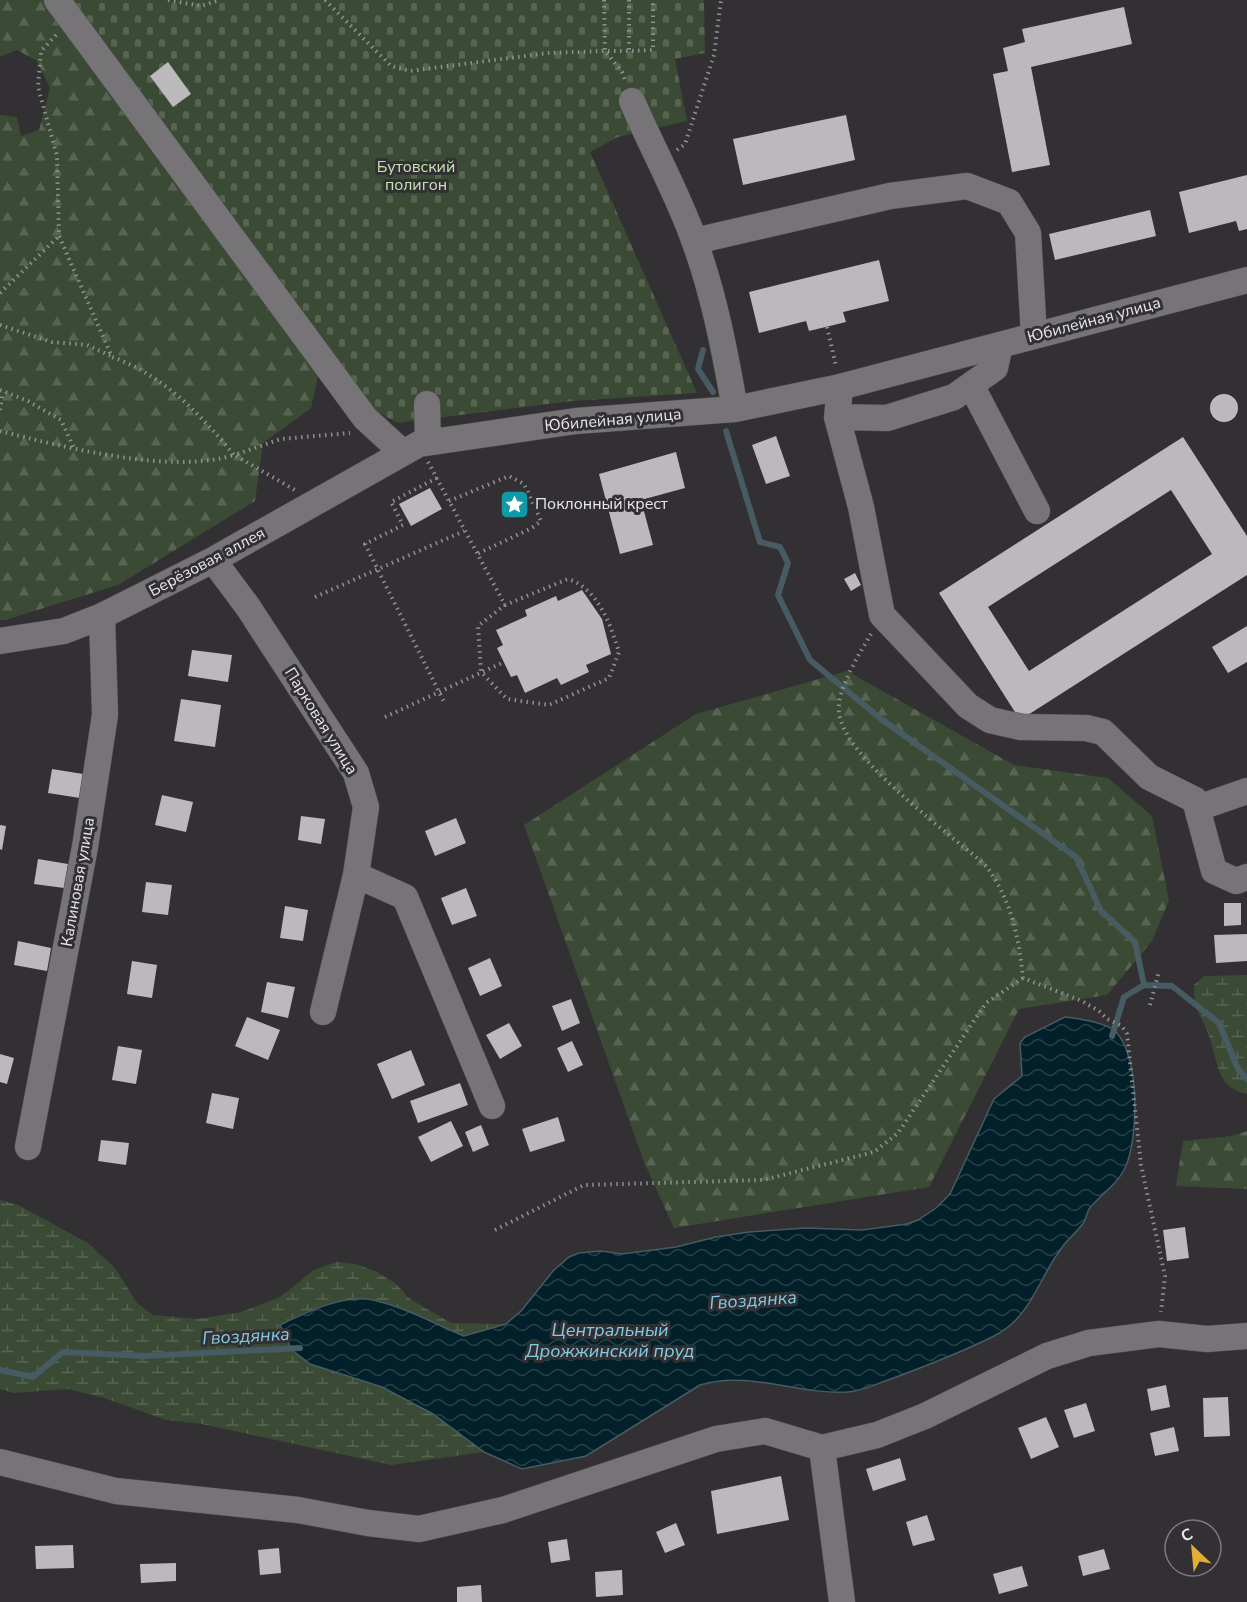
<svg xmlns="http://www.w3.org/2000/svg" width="1247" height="1602" font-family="'Nunito Sans',sans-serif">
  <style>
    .forest { fill: url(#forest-firs) }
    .wetland { fill: url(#wetland-marsh) }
    .cemetery { fill: url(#cemetery-stones) }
    .water { fill: url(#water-waves); stroke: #475b62; stroke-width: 1.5 }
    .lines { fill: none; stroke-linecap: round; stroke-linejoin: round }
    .stream { stroke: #475b62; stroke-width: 6 }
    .building { fill: #bcb9bc; fill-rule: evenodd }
    .minor-casing { stroke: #504e50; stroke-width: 27 }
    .path { stroke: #929092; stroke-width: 4; stroke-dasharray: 1.5 4.5; stroke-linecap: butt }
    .minor { stroke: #767477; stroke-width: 26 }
    .labels { text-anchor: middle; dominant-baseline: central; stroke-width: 6; stroke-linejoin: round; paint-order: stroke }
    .park-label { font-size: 16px; fill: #c2e6b1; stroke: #323033 }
    .street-label { font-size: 16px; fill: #e8e6e8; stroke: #323033 }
    .poi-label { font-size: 16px; fill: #e8e6e8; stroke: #323033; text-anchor: start }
    .water-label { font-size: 18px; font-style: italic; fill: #83cbe4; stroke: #323033 }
  </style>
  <defs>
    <pattern id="forest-firs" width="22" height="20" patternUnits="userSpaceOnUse" patternTransform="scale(1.5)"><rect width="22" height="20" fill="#3b4a34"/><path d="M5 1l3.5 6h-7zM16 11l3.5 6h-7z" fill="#576451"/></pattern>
    <pattern id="wetland-marsh" width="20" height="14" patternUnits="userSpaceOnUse" patternTransform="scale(1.5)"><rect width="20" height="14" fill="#3b4a34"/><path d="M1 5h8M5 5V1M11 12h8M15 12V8" fill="none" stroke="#576451"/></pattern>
    <pattern id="cemetery-stones" width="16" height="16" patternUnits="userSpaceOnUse" patternTransform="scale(1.5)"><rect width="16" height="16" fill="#3b4a34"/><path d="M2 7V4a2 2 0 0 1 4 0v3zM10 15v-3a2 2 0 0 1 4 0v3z" fill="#576451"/></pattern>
    <pattern id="water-waves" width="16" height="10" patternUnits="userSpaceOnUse" patternTransform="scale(1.5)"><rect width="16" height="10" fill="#022029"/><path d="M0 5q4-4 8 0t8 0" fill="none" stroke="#274048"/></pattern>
  </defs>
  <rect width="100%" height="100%" fill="#323033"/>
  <path class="forest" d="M0,0H47L318,376L311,408L263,443L255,501L118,585L5,620H0V115L17,117L21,136L39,130L50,88L37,61L17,50L0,57Z
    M847,671L1014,765L1108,778L1152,816L1169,900L1152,941L1107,995L1019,1009L929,1187L674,1228L644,1162L524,825L696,714Z
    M1247,1131V1189L1176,1186L1183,1141L1232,1136Z"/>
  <path class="wetland" d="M1247,975V1094C1217,1088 1218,1063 1210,1039C1203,1016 1193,1013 1194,985L1204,976Z
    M0,1200L18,1205L88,1243L115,1268L137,1303L153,1315L197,1319L241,1312L280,1297L314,1270L336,1262L356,1264L377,1272L396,1284L410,1299L451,1323L505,1324L464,1336L415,1314L310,1364L382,1387L433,1414L484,1452L391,1465L202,1424L166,1420L104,1398L68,1389L14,1393L0,1389Z"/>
  <path class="cemetery" d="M70,0H704L705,53L675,59L687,121L618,137L590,152L697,393L572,401L397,423L366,405Z"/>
  <path class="water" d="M1065,1017C1077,1018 1108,1023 1116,1032C1140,1057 1139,1138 1125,1168C1117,1185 1100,1195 1089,1209C1087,1213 1086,1218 1084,1222C1078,1231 1069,1238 1063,1246C1038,1278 1032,1318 992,1337C960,1353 926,1366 891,1379C878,1383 863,1391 848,1392C798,1395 749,1370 700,1385L586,1456L522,1469L484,1452L433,1414L382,1387L310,1364L292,1350L280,1325C307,1312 343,1294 373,1300C405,1307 435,1324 464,1336L506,1324L522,1310L553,1271L569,1257L579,1253L601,1251L622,1254L676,1247L716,1237L749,1232L806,1228L862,1230L907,1224L918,1220L936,1208L950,1194L994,1099L1022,1076L1020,1043L1025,1037Z"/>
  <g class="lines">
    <path class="stream" d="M703,350L698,369L713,392
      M726,431L760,542L780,547L788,563L778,595L810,660L881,719L1076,857L1101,911L1135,942L1144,985
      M1112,1036L1124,997L1144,985L1172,986L1219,1023L1238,1069L1247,1079
      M0,1370L33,1377L63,1352L145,1356L300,1348"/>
  </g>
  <path class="building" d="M1124,7L1132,44L1031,67L1050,165L1012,172L993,74L1008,71L1003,48L1025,42L1022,29Z
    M168,62L191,94L173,107L150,76Z
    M846,115L855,160L743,185L733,139Z
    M1247,175V229L1239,231L1236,221L1189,233L1179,192Z
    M1150,210L1156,236L1055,260L1049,234Z
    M879,260L889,301L843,312L846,322L809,331L806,321L759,333L749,292Z
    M1210 408a14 14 0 1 1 28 0a14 14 0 1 1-28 0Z
    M776,436L790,476L766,484L752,445Z
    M1183,437L1247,536V575L1020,720L939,593ZM1171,490L1212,554L1029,671L988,607Z
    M676,452L685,488L641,500L653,545L620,554L599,474Z
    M430,488L442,509L411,526L399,504Z
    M855,573L861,585L851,591L844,579Z
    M582,590L602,619L611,654L586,665L589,672L561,685L557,678L525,693L517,675L511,677L497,648L503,645L496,630L527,616L525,610L556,596L558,601Z
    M1247,626V662L1228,673L1212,647Z
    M192,650L232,655L228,682L188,676Z
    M181,699L221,705L215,747L174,741Z
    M52,769L83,774L80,798L48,793Z
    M162,795L193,802L186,832L155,825Z
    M301,816L325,819L321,844L298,840Z
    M456,818L466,843L435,856L425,831Z
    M0,825L6,826L2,850L0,849Z
    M38,859L68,864L64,888L34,884Z
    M146,882L172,885L168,915L142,912Z
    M466,888L477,916L452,925L441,898Z
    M1224,903H1241V925L1224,926Z
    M285,906L308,910L303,941L280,938Z
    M1247,934V961L1216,963L1214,935Z
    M18,941L51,948L47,971L14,965Z
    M490,958L502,986L480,996L468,968Z
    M132,961L157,965L152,998L127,994Z
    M267,982L295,987L288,1018L261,1012Z
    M571,999L580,1023L562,1031L552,1006Z
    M247,1017L280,1030L268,1060L235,1046Z
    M509,1023L522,1046L500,1059L486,1035Z
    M572,1041L583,1065L568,1072L557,1048Z
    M118,1046L142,1050L136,1084L112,1080Z
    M411,1050L425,1085L392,1099L377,1064Z
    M0,1054L14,1058L7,1084L0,1082Z
    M460,1083L468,1105L418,1123L410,1101Z
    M212,1093L239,1098L233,1129L206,1123Z
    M558,1117L565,1141L530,1152L522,1129Z
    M451,1121L463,1146L431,1162L418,1137Z
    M481,1125L489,1145L473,1152L465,1132Z
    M101,1140L129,1143L126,1165L98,1161Z
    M1185,1227L1189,1258L1167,1261L1163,1230Z
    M1166,1385L1170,1407L1151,1411L1147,1389Z
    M1228,1397L1230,1436L1204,1437L1203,1398Z
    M1086,1403L1095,1431L1074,1438L1064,1410Z
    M1046,1417L1059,1447L1031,1459L1018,1428Z
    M1174,1427L1179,1451L1155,1456L1150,1433Z
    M900,1458L906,1480L873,1491L866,1469Z
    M781,1476L789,1520L717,1534L711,1491Z
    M927,1515L935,1540L913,1546L906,1522Z
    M676,1523L685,1545L665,1553L656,1532Z
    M567,1539L570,1560L551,1563L548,1542Z
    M73,1545L74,1568L36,1569L35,1546Z
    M279,1548L281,1573L260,1575L258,1550Z
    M1104,1549L1110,1569L1083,1576L1078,1556Z
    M176,1563V1581L141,1583L140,1564Z
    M1022,1566L1028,1586L999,1594L993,1574Z
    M622,1570L623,1595L596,1597L595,1572Z
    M481,1585L482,1602H457V1587Z"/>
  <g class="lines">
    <defs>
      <path id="minor" d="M57,0L365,418L402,452
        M632,101C652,148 677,192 694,240C714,294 725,352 735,409
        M695,241L890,196L967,186L1009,202L1028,233L1034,336
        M971,385L1037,511
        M836,388L839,398L837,417L861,507L882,615L968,706L990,720L1021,727L1086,728L1103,732L1149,777L1195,800L1214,871L1236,881L1247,877
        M427,404L428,442
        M837,417L887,418L954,397L995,368L1000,345
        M213,560L248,607L356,773L366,807L356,875L405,897L492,1106
        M0,641L64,631L102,616L213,560L419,444L576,421L735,409L836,388L1247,280
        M1198,808L1247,791
        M323,1012L356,875
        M28,1147L85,847L105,715L102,616
        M822,1448L842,1602
        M0,1462L116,1491L298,1510L368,1523L419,1529L503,1510L716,1439L765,1431L822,1448L877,1435L925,1416L1047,1356L1089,1343L1159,1334L1207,1339L1247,1336"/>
    </defs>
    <use href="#minor" class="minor-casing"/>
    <path class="path" d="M168,0L201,6L220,0
      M325,0L391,66L410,71L548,53L605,51L622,72L626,83
      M604,0L605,51H629
      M629,0V51L653,50V0
      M56,35L41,51L38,87L57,156L59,236L112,357C163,375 200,414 234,455L281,439L350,433
      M677,150L685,144L714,55L721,0
      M0,293L59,236
      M0,325L52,342L87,345L111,356
      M827,327L836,366
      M0,390L28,401L61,420L75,450
      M0,410L3,392
      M0,431C64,447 170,475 234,455L295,490
      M428,462L505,605L568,579C598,589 610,623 619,652L609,678L549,705L507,699L481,672L478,626L505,605
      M437,478L391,502L403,525L365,544L444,702
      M449,501L509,476L524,484L541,521L532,528L477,554
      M315,597L464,531
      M871,634C860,653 836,690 839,713C844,754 930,818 962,846C971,853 982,861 989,870C1012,903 1019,939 1023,978L1082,1001L1099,1011L1107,1019L1122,1026L1127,1034L1141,1165L1165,1276L1161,1312
      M385,717L504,662
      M1150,1005L1159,971
      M495,1230L584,1185L763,1180L874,1152L898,1133L986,1003L1023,978"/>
    <use href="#minor" class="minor"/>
  </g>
  <defs>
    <symbol id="sight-square" viewBox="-11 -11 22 22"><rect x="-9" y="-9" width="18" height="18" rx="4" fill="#0f9aa8" stroke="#323033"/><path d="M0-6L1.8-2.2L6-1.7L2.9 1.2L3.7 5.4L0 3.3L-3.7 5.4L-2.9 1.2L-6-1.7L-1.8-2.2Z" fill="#fff"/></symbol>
  </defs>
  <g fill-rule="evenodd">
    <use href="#sight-square" x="498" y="488" width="33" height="33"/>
  </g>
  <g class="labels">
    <g class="park-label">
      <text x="416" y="167">Бутовский<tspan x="416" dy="18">полигон</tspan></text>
    </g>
    <g class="street-label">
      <text transform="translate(1094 320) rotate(-15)">Юбилейная улица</text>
      <text transform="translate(613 420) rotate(-5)">Юбилейная улица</text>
      <text transform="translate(207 562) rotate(-28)">Берёзовая аллея</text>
      <text transform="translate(321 721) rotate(58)">Парковая улица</text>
      <text transform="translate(78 882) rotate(-80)">Калиновая улица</text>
    </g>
    <g class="poi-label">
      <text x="535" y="504">Поклонный крест</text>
    </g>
    <g class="water-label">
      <text transform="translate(753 1300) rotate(-4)">Гвоздянка</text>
      <text x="610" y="1330">Центральный<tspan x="610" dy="21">Дрожжинский пруд</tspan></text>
      <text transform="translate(246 1336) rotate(-3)">Гвоздянка</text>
    </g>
  </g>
  <g transform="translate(1193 1548) rotate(334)"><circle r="28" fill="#323033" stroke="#7b797b" stroke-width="1.5"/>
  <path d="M0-4.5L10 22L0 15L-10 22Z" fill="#e4ae35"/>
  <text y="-9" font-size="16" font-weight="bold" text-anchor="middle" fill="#e8e6e8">С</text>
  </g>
</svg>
